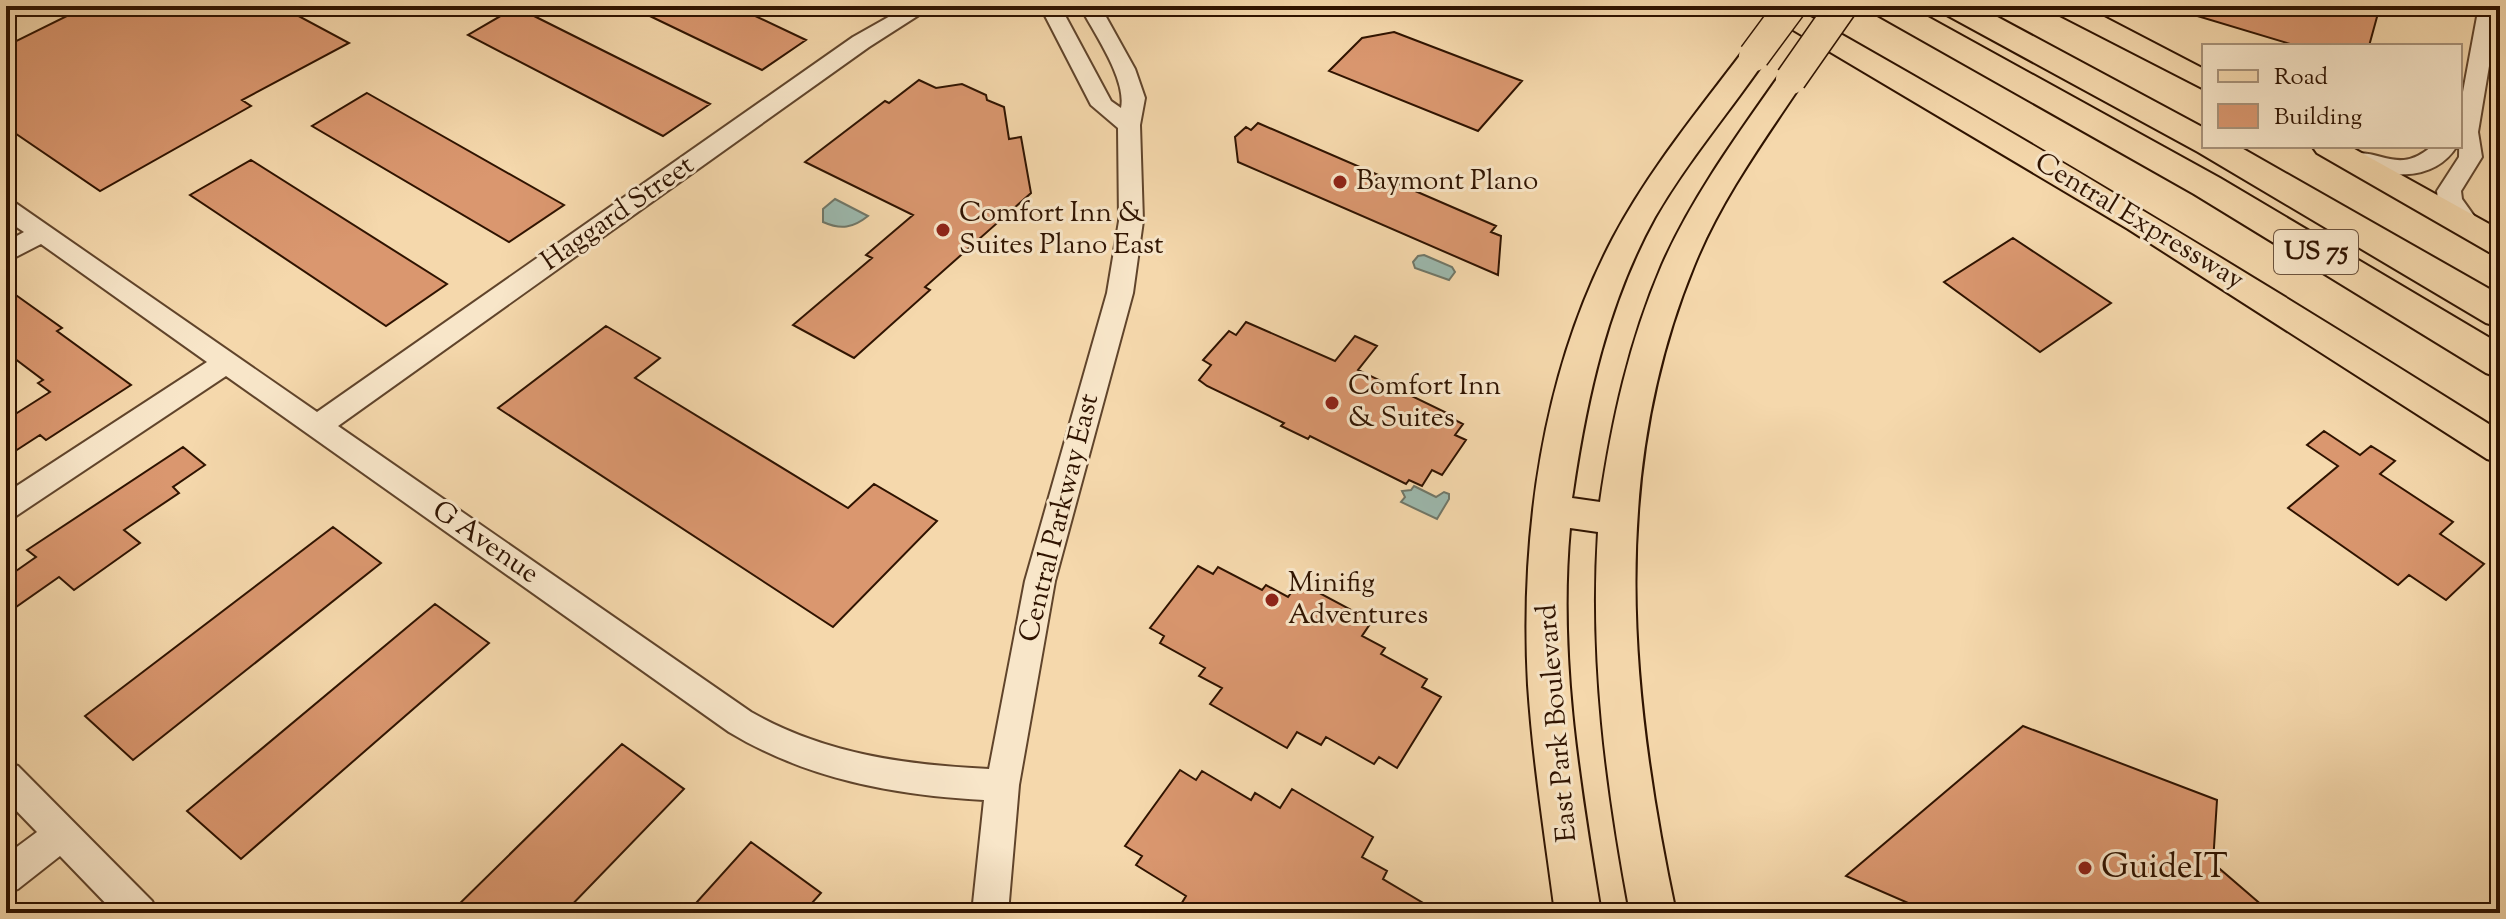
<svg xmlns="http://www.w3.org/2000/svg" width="2506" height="919" font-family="'Sorts Mill Goudy',serif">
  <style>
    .water { fill: #9cb9ae; stroke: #707768; stroke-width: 2 }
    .building { fill: #da976f; stroke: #2f1300; stroke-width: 2 }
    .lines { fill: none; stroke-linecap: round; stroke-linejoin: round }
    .minor-casing { stroke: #60442b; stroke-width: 4 }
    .major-casing { stroke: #2f1300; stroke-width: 4 }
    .highway-casing { stroke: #2f1300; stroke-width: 4 }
    .minor { fill: #f8e6c9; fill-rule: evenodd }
    .major { fill: #f5d8ac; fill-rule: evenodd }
    .highway { fill: #f5d8ac; fill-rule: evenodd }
    .major-bridge-casing { stroke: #2f1300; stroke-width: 33; stroke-linecap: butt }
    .major-bridge { stroke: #f5d8ac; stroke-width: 30 }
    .poi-dot { fill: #8f2418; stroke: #f8e6c9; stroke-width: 3 }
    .labels { text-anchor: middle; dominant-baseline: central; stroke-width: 6; stroke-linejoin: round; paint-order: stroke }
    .shield { fill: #f8e6c9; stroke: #6b523c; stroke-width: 2 }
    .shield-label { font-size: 26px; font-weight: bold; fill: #2f1300 }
    .poi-label { font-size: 28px; fill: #2f1300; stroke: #f8e6c9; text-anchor: start }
    .street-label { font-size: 28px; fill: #2f1300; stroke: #f8e6c9 }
    .near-poi-label { font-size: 34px; fill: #2f1300; stroke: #f8e6c9; text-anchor: start }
  </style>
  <rect width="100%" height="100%" fill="#f5d8ac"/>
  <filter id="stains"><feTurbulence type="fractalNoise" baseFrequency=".0025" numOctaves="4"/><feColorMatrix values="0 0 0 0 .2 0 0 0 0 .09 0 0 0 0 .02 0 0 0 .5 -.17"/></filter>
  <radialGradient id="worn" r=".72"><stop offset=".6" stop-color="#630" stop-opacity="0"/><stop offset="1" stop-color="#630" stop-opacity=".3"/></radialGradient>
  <path class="water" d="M835,199L868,216C853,228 841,230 823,222V209Z
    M1424,255L1452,267L1455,272L1449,280L1415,268L1413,262L1418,256Z
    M1414,486L1436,497L1444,492L1449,494V499L1437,519L1401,502L1405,497L1402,491L1411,490Z"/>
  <path class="building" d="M87,6H280L349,43L242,100L251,106L100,191L6,127V46Z
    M629,6H734L806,40L762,70Z
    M2184,6H2380L2369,46H2297L2184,12Z
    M516,7L710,104L663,136L468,35Z
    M1394,32L1522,81L1478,131L1329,71L1362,38Z
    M919,80L936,88L962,84L986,95L987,100L1004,107L1009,139L1021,137L1031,193L925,287L930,290L854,358L793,325L872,258L866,255L913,215L805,162L885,101L889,103Z
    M367,93L564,205L509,242L312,126Z
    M1258,123L1496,226L1491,232L1501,236L1498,275L1238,162L1235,137L1246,127L1251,130Z
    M251,160L447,284L386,326L190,195Z
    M2013,238L2111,303L2040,352L1944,282Z
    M6,288L62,328L57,331L131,385L46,440L40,435L6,457V420L50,392L38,383L43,380L6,352Z
    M1246,322L1335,361L1355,336L1377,346L1358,370L1451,415L1449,417L1463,424L1455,435L1466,440L1442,475L1432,470L1422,486L1409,480L1406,484L1310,436L1308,439L1281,426L1284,423L1207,386L1199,380L1211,365L1203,360L1229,331L1236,335Z
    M606,326L660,358L635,378L848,508L874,484L937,521L833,627L498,408Z
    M2324,431L2360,455L2371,446L2395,461L2380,474L2453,522L2440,534L2484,564L2446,600L2409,575L2398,585L2288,508L2338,466L2307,445Z
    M183,447L205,465L173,487L179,493L124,530L140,543L74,590L59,577L6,614V578L36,557L27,550Z
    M333,527L381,563L133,760L85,716Z
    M1198,566L1213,574L1218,567L1262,590L1266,585L1288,597L1299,582L1372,621L1362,636L1385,648L1381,654L1427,679L1422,687L1441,697L1397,768L1379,757L1374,764L1326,737L1321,745L1297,732L1287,748L1210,704L1222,688L1199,676L1205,668L1160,643L1164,636L1150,628Z
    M435,604L489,643L241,859L187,811Z
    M2023,726L2217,800L2213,863L2271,913H1931L1846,876Z
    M622,744L684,789L564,913H450Z
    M1180,770L1196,780L1202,771L1251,800L1255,793L1280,808L1292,789L1373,837L1362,857L1387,871L1383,879L1440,913H1191L1180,906L1186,896L1136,865L1142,856L1125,846Z
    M751,842L821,893L803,913H687Z"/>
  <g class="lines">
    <defs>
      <path id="minor" d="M908,6H933L869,47L338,426L751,712C825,754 905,765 989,769L1025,581L1107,293L1119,221L1118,128L1091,105L1040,6H1060L1111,101L1121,108C1127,79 1093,32 1080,6H1100L1135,69L1145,98L1140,125L1143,221L1133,293L1055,581L1019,785L1008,913H972L984,800C893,795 807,779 729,732L226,376L16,516L6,520V493L207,362L41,244L6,262V242L24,232L6,220V200L14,202L317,412L853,37Z
        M2479,6H2499L2478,132L2482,157L2461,191L2462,199L2482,227L2479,233L2470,235L2461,233L2438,200L2437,191L2459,157L2460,108Z
        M2432,146H2457C2432,185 2385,176 2348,165L2344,160L2348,155C2379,146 2397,177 2432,146Z
        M6,762L18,766L152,901L158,913H115L60,856L18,889L6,894V855L37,832L6,800Z"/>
      <path id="major" d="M1759,6H1791C2032,141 2267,284 2500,431V463L2487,459L2128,229L1763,12Z
        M2050,6H2083L2204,69V89L2054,12Z
        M1754,48L1764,50L1768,56C1731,110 1688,160 1655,217C1608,302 1587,396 1573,492L1572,498L1600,502C1612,420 1629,342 1662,265C1692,197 1738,134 1781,73L1791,70L1801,73L1805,79C1765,139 1721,199 1694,266C1608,475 1630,697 1676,913H1630C1606,786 1590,661 1598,532L1570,528C1558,658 1580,785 1601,913H1555C1545,837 1533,761 1528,685C1520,535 1542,373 1613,238C1649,170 1698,111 1744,50Z
        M2312,146H2349L2500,230V255L2489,252L2317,153Z"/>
      <path id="highway" d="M1869,6H1908L2220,178L2500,344V378L2486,373L2194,194L1874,13Z
        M1938,6H1977L2204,128V146H2238L2500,295V327L2486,323L2198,152L1943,13Z"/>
    </defs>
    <use href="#minor" class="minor-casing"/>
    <use href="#major" class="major-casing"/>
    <use href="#highway" class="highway-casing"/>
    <use href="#minor" class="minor"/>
    <use href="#major" class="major"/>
    <use href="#highway" class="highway"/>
    <defs>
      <path id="major-bridge" d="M1754,56L1791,6
        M1791,79L1842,6"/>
    </defs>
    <use href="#major-bridge" class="major-bridge-casing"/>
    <use href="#major-bridge" class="major-bridge"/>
  </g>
  <g class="poi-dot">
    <circle cx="1340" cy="182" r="8"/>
    <circle cx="943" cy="230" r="8"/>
    <circle cx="1332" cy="403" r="8"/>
    <circle cx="1272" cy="600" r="8"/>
    <circle cx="2085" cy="868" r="8"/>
  </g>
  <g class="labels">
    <rect class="shield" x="2274" y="230" width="84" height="44" rx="6"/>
    <g class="shield-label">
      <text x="2316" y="252">US 75</text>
    </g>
    <g class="poi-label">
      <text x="1356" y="182">Baymont Plano</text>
      <text x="959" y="214">Comfort Inn &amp;<tspan x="959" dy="32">Suites Plano East</tspan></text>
      <text x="1348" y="387">Comfort Inn<tspan x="1348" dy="32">&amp; Suites</tspan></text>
      <text x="1288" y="584">Minifig<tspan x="1288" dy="32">Adventures</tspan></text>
    </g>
    <g class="street-label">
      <text transform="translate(618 214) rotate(-35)">Haggard Street</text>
      <text transform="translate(2139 222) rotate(31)">Central Expressway</text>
      <text transform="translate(1060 518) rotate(-76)">Central Parkway East</text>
      <text transform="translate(485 543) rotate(35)">G Avenue</text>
      <text transform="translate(1558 723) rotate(-95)">East Park Boulevard</text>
    </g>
    <g class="near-poi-label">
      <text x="2101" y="868">GuideIT</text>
    </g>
  </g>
  <rect width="2506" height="919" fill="none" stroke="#f5d8ac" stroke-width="32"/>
  <rect x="8" y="8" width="2490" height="903" fill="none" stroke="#2f1300" stroke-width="4"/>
  <rect x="16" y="16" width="2474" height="887" fill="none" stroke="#2f1300" stroke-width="2"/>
  <rect x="2202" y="44" width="260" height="104" fill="#f8e6c9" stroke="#a89279" stroke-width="2"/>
  <rect x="2218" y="70" width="40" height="12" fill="#f5d8ac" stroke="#a89279" stroke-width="2"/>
  <text x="2274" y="84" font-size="24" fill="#2f1300">Road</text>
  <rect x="2218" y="104" width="40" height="24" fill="#da976f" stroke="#a89279" stroke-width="2"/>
  <text x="2274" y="124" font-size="24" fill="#2f1300">Building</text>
  <rect width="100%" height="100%" filter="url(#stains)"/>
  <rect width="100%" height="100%" fill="url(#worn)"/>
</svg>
